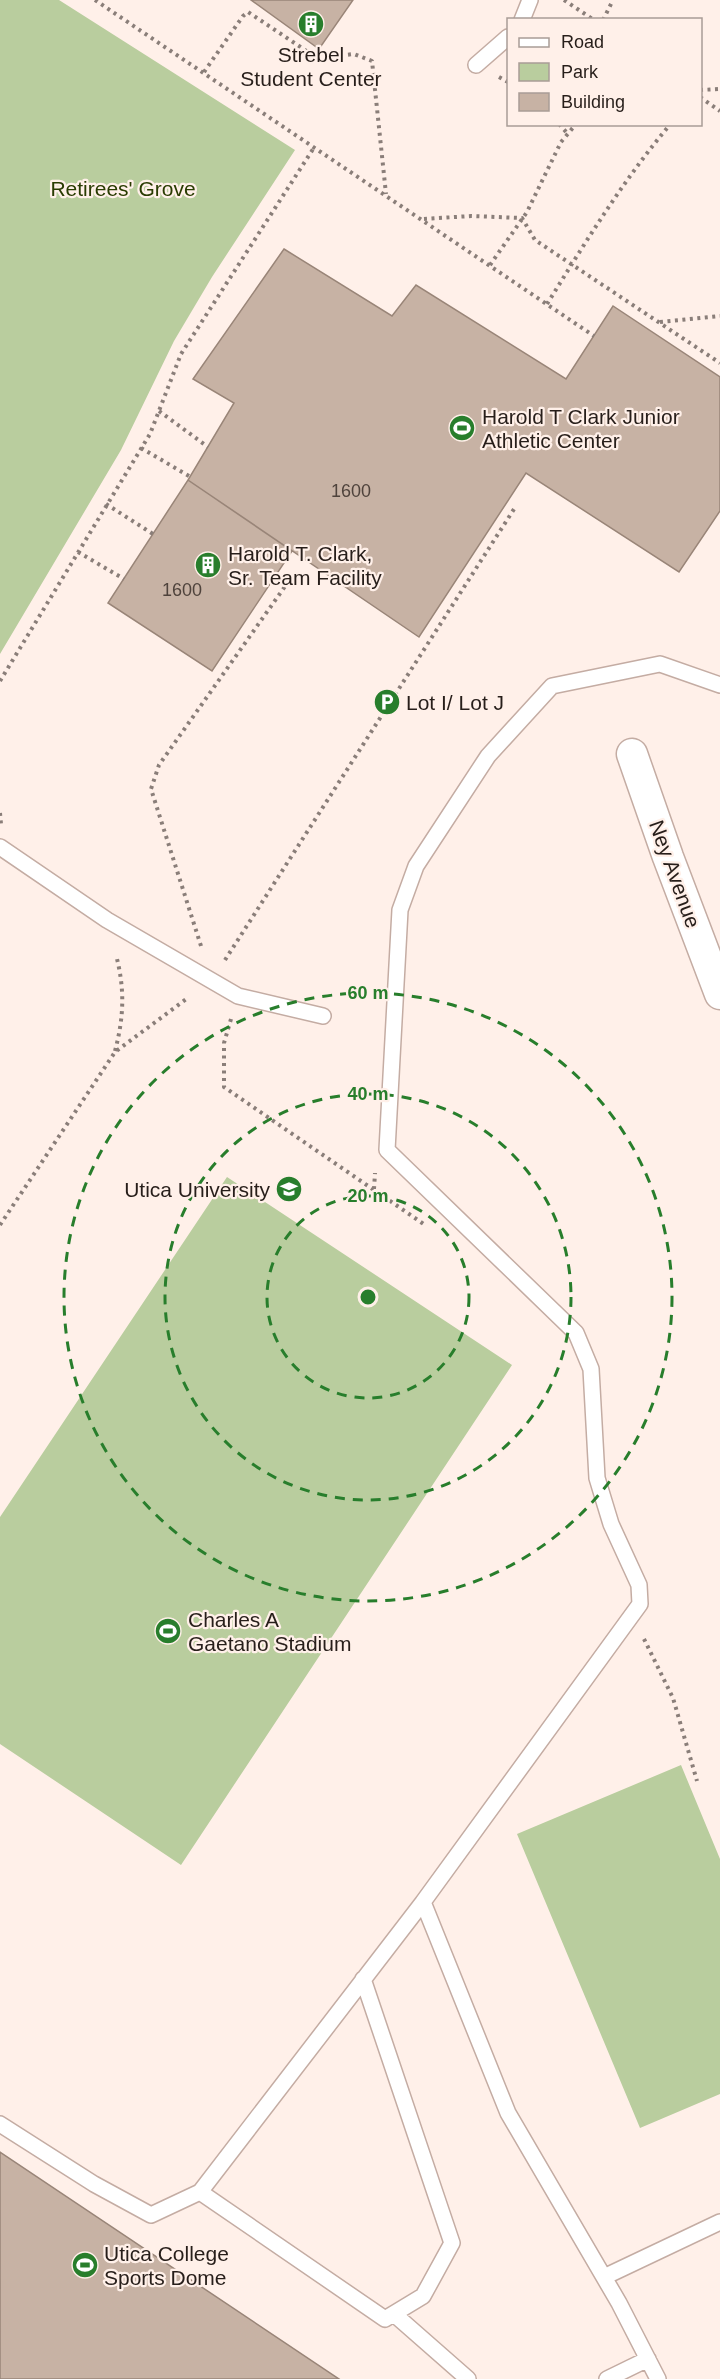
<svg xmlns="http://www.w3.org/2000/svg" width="720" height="2379" font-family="Helvetica,sans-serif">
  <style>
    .green { fill: #b9cd9e }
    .building { fill: #c7b2a4; stroke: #998578; stroke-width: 1.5 }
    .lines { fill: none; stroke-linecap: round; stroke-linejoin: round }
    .service-casing { stroke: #c4aca3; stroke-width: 18 }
    .minor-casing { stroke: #c4aca3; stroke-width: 33 }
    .path { stroke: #8a7e79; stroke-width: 4; stroke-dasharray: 3 4.5; stroke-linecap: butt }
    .service { stroke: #fff; stroke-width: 15 }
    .minor { stroke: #fff; stroke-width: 30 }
    .ring { fill: none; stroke: #287e2c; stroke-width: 3; stroke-dasharray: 10 8 }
    .labels { text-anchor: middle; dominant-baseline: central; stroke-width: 4.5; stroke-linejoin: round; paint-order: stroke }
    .number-label { font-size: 18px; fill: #4f433c }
    .poi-label { font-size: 21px; fill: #271e1a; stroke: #fff0e9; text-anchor: start }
    .park-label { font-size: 21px; fill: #2a3c02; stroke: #fff0e9 }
    .street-label { font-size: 21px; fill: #271e1a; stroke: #fff0e9 }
    .centre { fill: #287e2c; stroke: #fff0e9; stroke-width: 3 }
    .ring-label { font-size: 18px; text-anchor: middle; font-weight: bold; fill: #287e2c; stroke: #fff0e9; stroke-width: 4.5; stroke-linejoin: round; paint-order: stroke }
  </style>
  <rect width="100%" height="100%" fill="#fff0e9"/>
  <path class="green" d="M0,0H59L295,150L212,277L174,341L121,450L0,654Z
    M227,1177L512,1365L181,1865L0,1744V1517Z
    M681,1765L720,1859V2094L640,2128L517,1834Z"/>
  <path class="building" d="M251,0H353L319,49Z
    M284,249L392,316L416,285L566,379L613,306L720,377V511L679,572L526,473L419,637L188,480L234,403L193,379Z
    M188,480L292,551L212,671L108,603Z
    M0,2152L339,2379H0Z"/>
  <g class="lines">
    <defs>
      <path id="service" d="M522,20L530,0
        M476,65L508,37
        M0,847L107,920L238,996L323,1016
        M363,1979L452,2243L423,2296L385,2319L200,2192L423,1902
        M0,2124L94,2184L151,2215L200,2192
        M604,2277L720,2222
        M394,2314L468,2379
        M607,2379L648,2359
        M658,2379L619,2303L508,2113L423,1902L640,1604L639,1585L611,1524L597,1478L591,1369L576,1333L387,1150L400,910L416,866L488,756L552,686L660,664L720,685"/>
      <path id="minor" d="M632,754L668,857L720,994"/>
    </defs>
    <use href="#service" class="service-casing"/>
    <use href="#minor" class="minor-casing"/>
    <path class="path" d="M95,0L594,336
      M564,0L594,20
      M603,20L613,0
      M204,72L243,16L248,12L308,52L328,57L354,54L372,61L386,194
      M499,77L508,82
      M700,90L720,89
      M700,97L720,111
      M559,124L568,134
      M424,219L471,216L522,218L535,240L720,363
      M490,265L527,212L561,142L576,124
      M547,304C585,243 622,182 668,127L667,124
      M660,322L720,316
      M159,411L208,447
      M141,448L189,476
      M106,504L153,534
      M78,552L124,579
      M0,681L150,434L181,354L315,146
      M0,813L1,824
      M201,946L151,789L159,765L286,585
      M225,960L516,506
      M231,1019L224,1043V1087L425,1225
      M115,1051C124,1017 125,989 116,955
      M374,1189L375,1173
      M0,1225L115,1052L189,997
      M644,1639L673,1698L697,1781"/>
    <use href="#service" class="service"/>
    <use href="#minor" class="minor"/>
  </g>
  <g class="ring">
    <circle cx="368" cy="1297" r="101"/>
    <circle cx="368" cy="1297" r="203"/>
    <circle cx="368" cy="1297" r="304"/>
  </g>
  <defs>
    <symbol id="building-disc" viewBox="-11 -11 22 22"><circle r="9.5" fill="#287e2c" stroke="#fff0e9"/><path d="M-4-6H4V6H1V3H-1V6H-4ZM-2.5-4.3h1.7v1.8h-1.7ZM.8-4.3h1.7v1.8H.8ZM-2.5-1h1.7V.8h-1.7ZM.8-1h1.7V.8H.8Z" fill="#fff"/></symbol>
    <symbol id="stadium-disc" viewBox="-11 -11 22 22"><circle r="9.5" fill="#287e2c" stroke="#fff0e9"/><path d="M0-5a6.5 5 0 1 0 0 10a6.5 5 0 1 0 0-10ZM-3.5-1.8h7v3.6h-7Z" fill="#fff"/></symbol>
    <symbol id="parking-disc" viewBox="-11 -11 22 22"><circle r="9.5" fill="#287e2c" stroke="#fff0e9"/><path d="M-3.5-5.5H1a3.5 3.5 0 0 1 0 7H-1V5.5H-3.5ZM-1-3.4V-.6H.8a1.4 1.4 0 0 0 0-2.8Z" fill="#fff"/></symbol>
    <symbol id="university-disc" viewBox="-11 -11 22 22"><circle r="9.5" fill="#287e2c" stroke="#fff0e9"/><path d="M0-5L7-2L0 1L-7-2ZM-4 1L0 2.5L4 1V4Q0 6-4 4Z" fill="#fff"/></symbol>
  </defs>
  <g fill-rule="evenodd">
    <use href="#building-disc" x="296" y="9" width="30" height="30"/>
    <use href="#stadium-disc" x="447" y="413" width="30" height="30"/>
    <use href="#building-disc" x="193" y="550" width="30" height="30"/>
    <use href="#parking-disc" x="372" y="687" width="30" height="30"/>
    <use href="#university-disc" x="274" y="1174" width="30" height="30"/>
    <use href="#stadium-disc" x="153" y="1616" width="30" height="30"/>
    <use href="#stadium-disc" x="70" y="2250" width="30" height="30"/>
  </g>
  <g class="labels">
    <g class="number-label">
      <text x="351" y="491">1600</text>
      <text x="182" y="590">1600</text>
    </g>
    <g class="poi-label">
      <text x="311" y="54" text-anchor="middle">Strebel<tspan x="311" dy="24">Student Center</tspan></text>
      <text x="482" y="416">Harold T Clark Junior<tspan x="482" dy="24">Athletic Center</tspan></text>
      <text x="228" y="553">Harold T. Clark,<tspan x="228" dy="24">Sr. Team Facility</tspan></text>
      <text x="406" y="702">Lot I/ Lot J</text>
      <text x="270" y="1189" text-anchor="end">Utica University</text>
      <text x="188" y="1619">Charles A<tspan x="188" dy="24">Gaetano Stadium</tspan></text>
      <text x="104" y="2253">Utica College<tspan x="104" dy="24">Sports Dome</tspan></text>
    </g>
    <g class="park-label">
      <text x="123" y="188">Retirees' Grove</text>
    </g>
    <g class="street-label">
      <text transform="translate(675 874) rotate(70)">Ney Avenue</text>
    </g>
  </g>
  <circle cx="368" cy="1297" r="9" class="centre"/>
  <g class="ring-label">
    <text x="368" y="999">60 m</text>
    <text x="368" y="1100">40 m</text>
    <text x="368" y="1202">20 m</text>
  </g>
  <rect x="507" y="18" width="195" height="108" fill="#fff0e9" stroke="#a99c96" stroke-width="1.5"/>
  <rect x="519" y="38" width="30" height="9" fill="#ffffff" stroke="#a99c96" stroke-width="1.5"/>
  <text x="561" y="48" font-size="18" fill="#271e1a">Road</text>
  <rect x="519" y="63" width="30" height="18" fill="#b9cd9e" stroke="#a99c96" stroke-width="1.5"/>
  <text x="561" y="78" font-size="18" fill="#271e1a">Park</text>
  <rect x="519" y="93" width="30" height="18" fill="#c7b2a4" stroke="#a99c96" stroke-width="1.5"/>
  <text x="561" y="108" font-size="18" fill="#271e1a">Building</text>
</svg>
